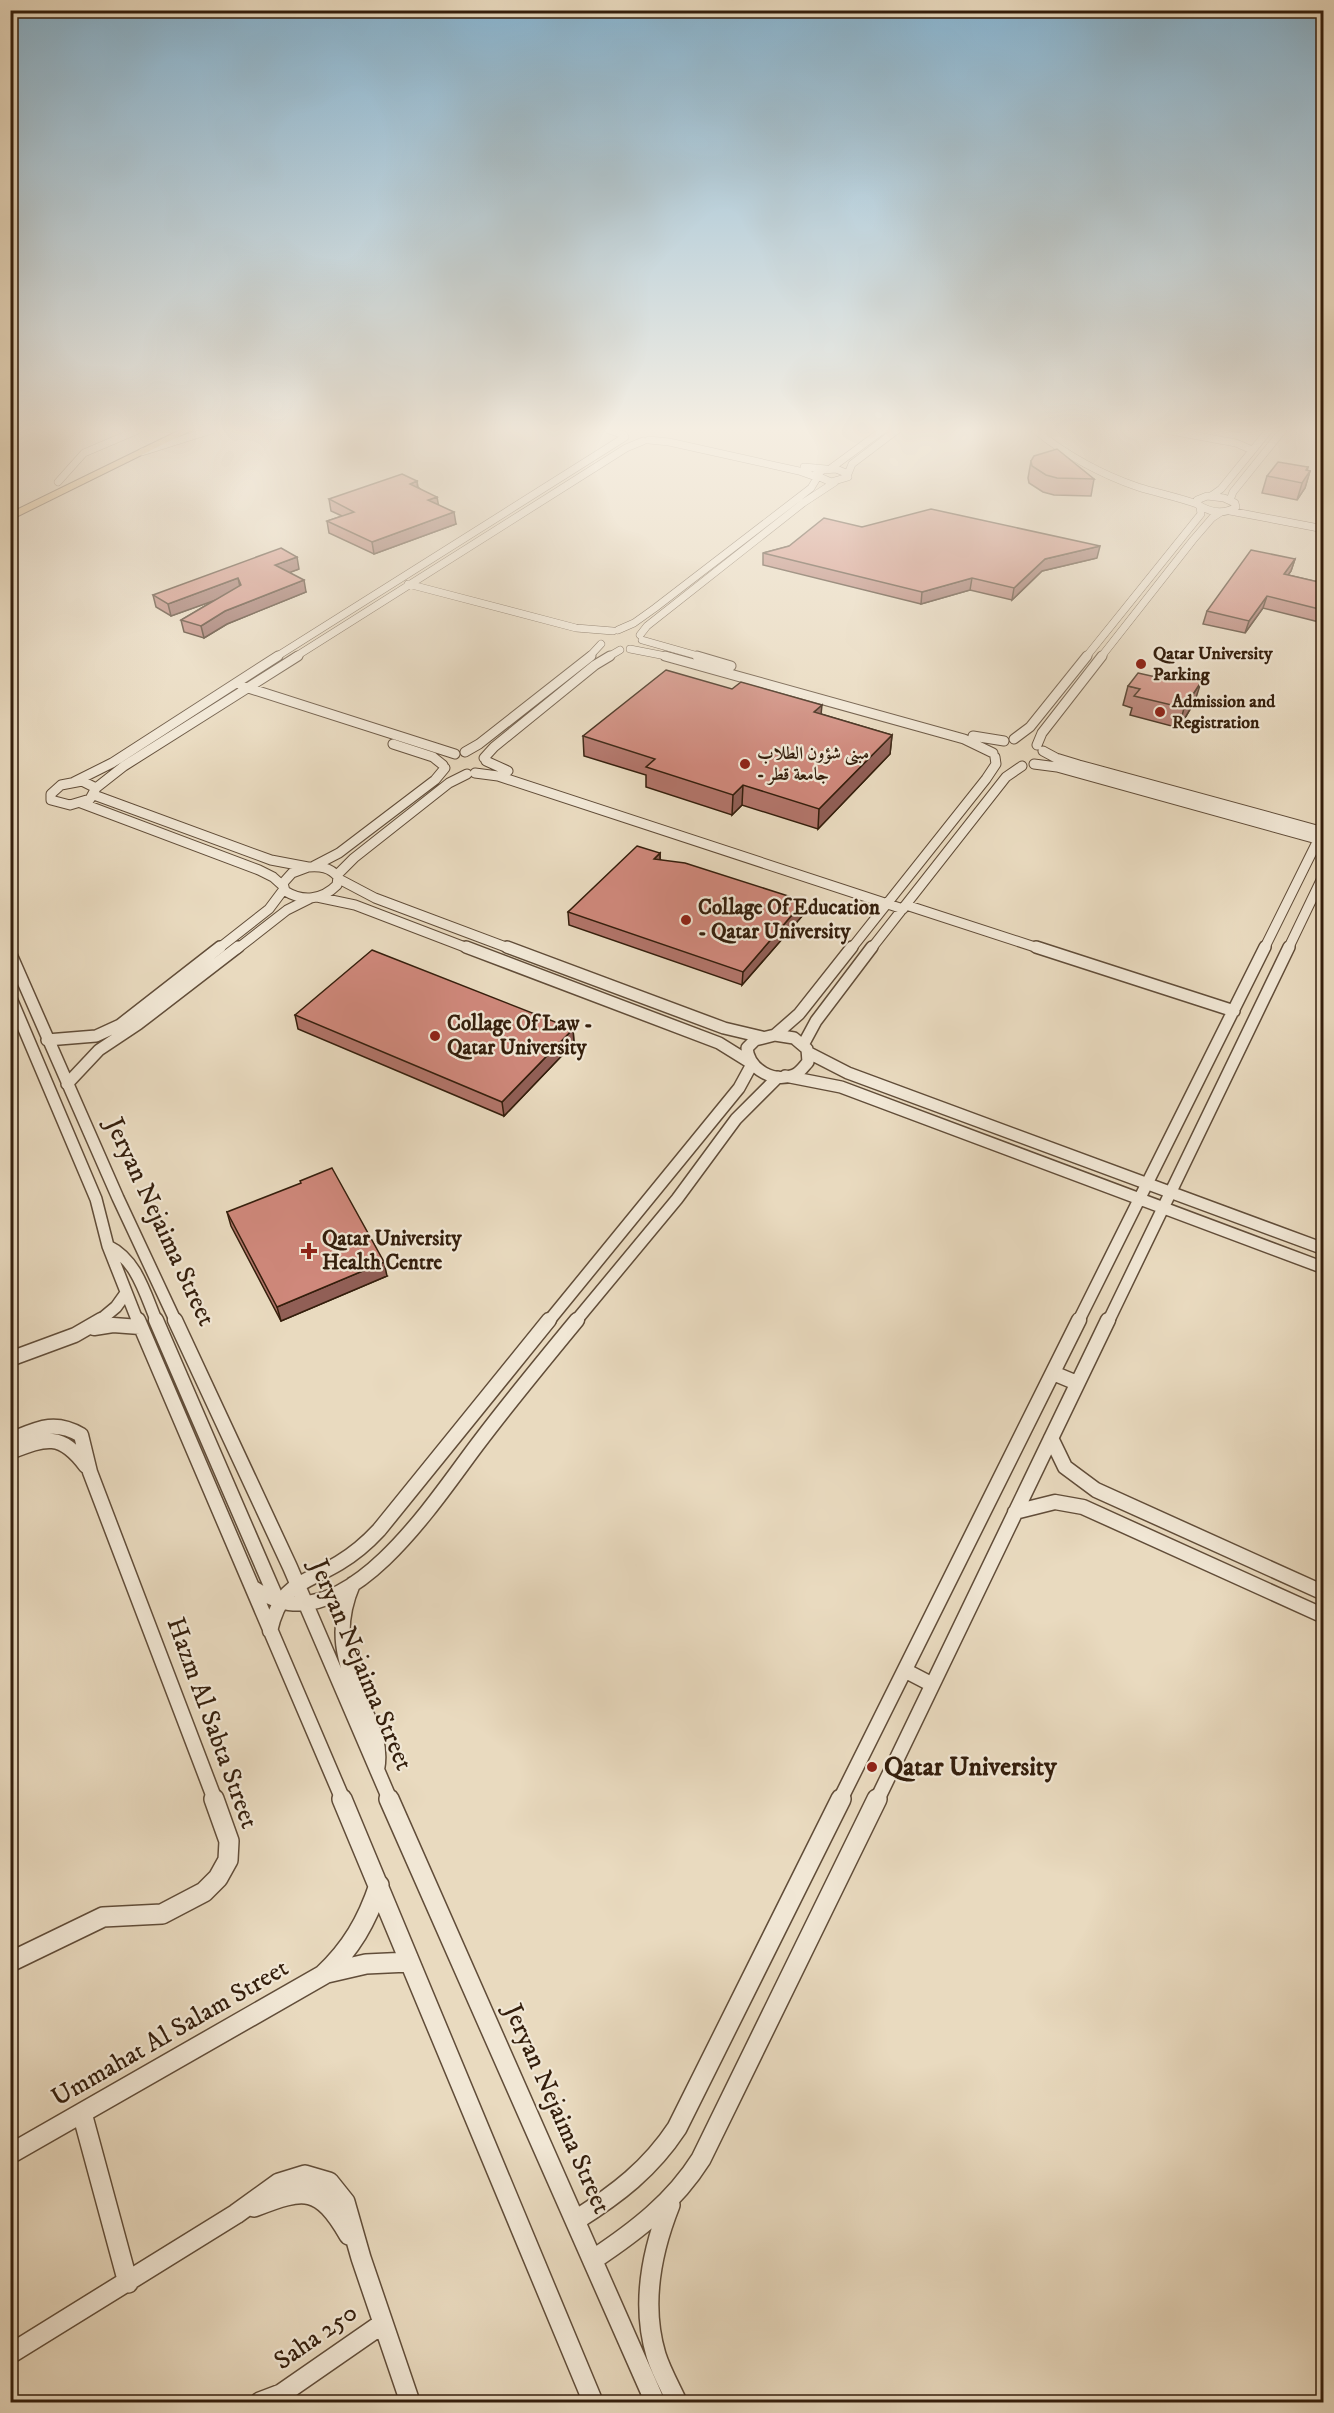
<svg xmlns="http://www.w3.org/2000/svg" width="1334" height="2413" font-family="'IM FELL DW Pica',Amiri,serif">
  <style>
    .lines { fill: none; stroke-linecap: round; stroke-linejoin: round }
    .minor-far4-casing { stroke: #614d39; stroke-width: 8 }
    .minor-far3-casing { stroke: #614d39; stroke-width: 11 }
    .minor-far2-casing { stroke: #614d39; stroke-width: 14 }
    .minor-far1-casing { stroke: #614d39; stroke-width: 17 }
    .minor-casing { stroke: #614d39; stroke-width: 22 }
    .primary-casing { stroke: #341e0c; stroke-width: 2 }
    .minor-far4 { stroke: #f1e7d5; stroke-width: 7 }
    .minor-far3 { stroke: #f1e7d5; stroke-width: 9 }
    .minor-far2 { stroke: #f1e7d5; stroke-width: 11 }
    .minor-far1 { stroke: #f1e7d5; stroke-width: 14 }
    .minor { stroke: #f1e7d5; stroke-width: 19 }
    .primary { fill: #e4bd80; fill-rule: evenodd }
    .wall { fill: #b2756a; stroke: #341e0c; stroke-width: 1.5 }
    .shaded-wall { fill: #915f56; stroke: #341e0c; stroke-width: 1.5 }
    .building { fill: #cf887b; stroke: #341e0c; stroke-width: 1.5 }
    .poi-dot { fill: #8f2418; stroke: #f1e7d5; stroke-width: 2 }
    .labels { text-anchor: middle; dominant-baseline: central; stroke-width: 4.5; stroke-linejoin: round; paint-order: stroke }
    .far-poi-label { font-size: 18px; font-weight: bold; fill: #341e0c; stroke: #f1e7d5; text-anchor: start }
    .poi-label { font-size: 21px; font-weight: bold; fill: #341e0c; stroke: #f1e7d5; text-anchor: start }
    .near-street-label { font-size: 26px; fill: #341e0c; stroke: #f1e7d5 }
    .near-poi-label { font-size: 26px; font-weight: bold; fill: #341e0c; stroke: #f1e7d5; text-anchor: start }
  </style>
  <rect width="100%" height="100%" fill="#e9dabf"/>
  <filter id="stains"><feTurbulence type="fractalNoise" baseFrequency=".00333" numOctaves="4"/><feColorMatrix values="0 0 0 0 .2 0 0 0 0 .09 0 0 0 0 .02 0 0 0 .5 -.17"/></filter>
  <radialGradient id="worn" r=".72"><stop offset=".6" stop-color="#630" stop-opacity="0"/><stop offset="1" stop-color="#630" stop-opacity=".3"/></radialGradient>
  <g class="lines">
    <defs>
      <path id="minor-far4" d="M609,430L624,435
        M1035,430C1066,455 1100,474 1138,487C1157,493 1178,497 1197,504
        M1165,430L1236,443L1252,450
        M649,440L669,442L799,471L816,477
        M142,452L212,430
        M804,467L826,469
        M830,469L883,430
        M836,469L846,473L848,477L831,482L815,475L823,470Z
        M848,474L852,464L897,430
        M58,482L84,453L138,430
        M1207,496L1224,498L1235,503L1236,507C1223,515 1209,512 1197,504V500Z
        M1211,496L1221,489L1269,430
        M1230,500L1233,492L1283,430
        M1230,511L1324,529
        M408,584L576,628L613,631
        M618,630L634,623L655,608L811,488L817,478
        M640,635L647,626L803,503L835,482
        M642,640L702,657
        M630,649L671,657
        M276,657L625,437
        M295,657L626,448L643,441
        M589,657L601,644
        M608,657L620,650
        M1086,657L1201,514L1200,507
        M1101,657L1193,540L1212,518L1221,512"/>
      <path id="minor-far3" d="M665,656L964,739L993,753
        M697,656L731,666
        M242,686L455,754
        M973,736L1004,741
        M1014,739L1030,727L1087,656
        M393,744L433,757L443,765
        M1037,745L1042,733L1102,656
        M1043,751L1056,758L1079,765L1324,832
        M465,752L479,744L591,656
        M484,758L494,747L595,665L610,656
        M486,761L508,771
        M1034,764L1057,767L1324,841
        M475,773L498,776L903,909
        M82,781L96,788L90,799L70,805L51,800V794L61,785Z
        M74,782L112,763L278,656
        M96,788L124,766L298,656
        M94,795L271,860L308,867
        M81,803L259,870L273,877L283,886
        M314,866L339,853L435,780L445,768
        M308,867C320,866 330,867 338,877L337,885C322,900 303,902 285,891L283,883L292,873Z
        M337,875L354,858L449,783L467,774
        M339,879L375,898L511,949
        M317,897L355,905L470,949
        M906,905L1041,949
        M218,949L269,909L284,889
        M237,949L287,910L311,898
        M851,949L986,779L996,764L995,757
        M871,949L1006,777L1022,766
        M1264,949L1322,832
        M1288,949L1324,874"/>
      <path id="minor-far2" d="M466,947L719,1043L748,1061
        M507,947L724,1028L762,1037
        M1036,947L1234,1011
        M10,952L118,1198L176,1322
        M10,996L96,1199L108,1246L138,1322
        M775,1035L799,1014L852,947
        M775,1035L794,1038L807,1049L808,1062C804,1066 800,1073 794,1075C774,1083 749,1070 747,1048L755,1040Z
        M47,1040L96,1036L120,1025L220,947
        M803,1045L816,1021L872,947
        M809,1053L848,1073L1324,1249
        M785,1076L841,1087L1324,1268
        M67,1084L99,1050L138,1024L238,947
        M108,1246C137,1260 145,1294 157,1322
        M98,1322L116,1307L126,1293
        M548,1322L739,1088L751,1066
        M575,1322L677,1199L736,1119L778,1077
        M1078,1322L1265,947
        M1108,1322L1289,947"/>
      <path id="minor-far1" d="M138,1320L343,1800
        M156,1320L278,1602
        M175,1320L290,1567L390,1800
        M94,1328L113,1325L140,1327
        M10,1359L75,1335L101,1320
        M1053,1373L1077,1383
        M1051,1438L1065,1467L1096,1490L1324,1593
        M10,1440C37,1429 54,1419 81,1435L90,1472L215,1800
        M10,1452C46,1438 61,1432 86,1466
        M1015,1512L1055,1502L1083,1507L1324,1616
        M353,1584C334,1628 343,1662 362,1704C372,1726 382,1745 377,1770
        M252,1587C264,1595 275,1601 289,1603C365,1613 440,1493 480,1441C511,1400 544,1360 577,1320
        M270,1631C281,1583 302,1585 339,1563C354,1554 367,1543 379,1530L549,1320
        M906,1671L931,1684
        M840,1800L1079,1320
        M877,1800L1108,1320"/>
      <path id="minor" d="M342,1799L593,2402
        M389,1799L655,2402
        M10,1962L103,1917L162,1914L204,1892L218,1878L228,1860L229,1841L214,1799
        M327,1973L366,1964L409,1962
        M82,2113L128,2283
        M10,2154L323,1975C351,1949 367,1921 379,1885
        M670,2205C651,2253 641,2305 656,2355C661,2371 670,2387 677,2402
        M254,2207C305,2187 320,2185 349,2235
        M576,2220C617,2194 650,2169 677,2128L841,1799
        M594,2259C636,2231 674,2202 701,2159L877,1799
        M10,2354L236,2214L279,2183L305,2175L329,2182L345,2202L361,2258L410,2402
        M260,2402L281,2394L382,2324"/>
      <path id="primary" d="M180,430H192L10,520V513Z"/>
    </defs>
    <use href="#minor-far4" class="minor-far4-casing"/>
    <use href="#minor-far3" class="minor-far3-casing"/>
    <use href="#minor-far2" class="minor-far2-casing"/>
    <use href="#minor-far1" class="minor-far1-casing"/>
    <use href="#minor" class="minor-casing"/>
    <use href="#primary" class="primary-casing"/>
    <use href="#minor-far4" class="minor-far4"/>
    <use href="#minor-far3" class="minor-far3"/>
    <use href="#minor-far2" class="minor-far2"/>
    <use href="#minor-far1" class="minor-far1"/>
    <use href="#minor" class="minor"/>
    <use href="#primary" class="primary"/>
  </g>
  <path class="wall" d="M1224,430H1241L1239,432Z
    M1031,461L1094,479L1091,496L1054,495L1043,492L1029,483L1028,478Z
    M1308,467L1307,470L1310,471L1305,488L1297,500L1262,493L1267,476Z
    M417,481L418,487L438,505L456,524L374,554L329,533L327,521L342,516L331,511L329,499Z
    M862,527L1097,558L1042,571L1012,600L970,590L921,604L763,565V553Z
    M1295,559L1291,571L1288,575L1323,583V623L1263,608L1245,633L1203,624L1207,611Z
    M299,569L290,572L306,592L227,624L204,638L184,632L181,620L215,600L171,616L156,607L153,595Z
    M1128,686L1195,701L1179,728L1130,715L1132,708L1123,705Z
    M821,714L892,735L890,754L818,829L742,805L732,815L646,787V775L584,756L583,736Z
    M660,853V860L803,915L742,985L569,925L568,912Z
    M295,1015L573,1029L574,1043L504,1116L298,1029Z
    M227,1212L387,1276L281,1321L231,1226Z"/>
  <path class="shaded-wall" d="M1308,467L1304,479L1310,471L1305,488L1297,500L1306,470Z
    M417,481L418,493L410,484Z
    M437,497L439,508L428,500Z
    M454,512L456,524L374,554L372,542Z
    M1100,546L1097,558L1042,571L1012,600L1014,588L1045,559Z
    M297,557L299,569L278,577L275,565Z
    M1295,559L1291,571L1280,586L1284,574Z
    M238,578L241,591L171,616L168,604Z
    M972,578L970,590L921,604L922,592Z
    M304,580L306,592L227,624L204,638L201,626L225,611Z
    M1267,596L1263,608L1245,633L1249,621Z
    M1201,682L1195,701L1179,728L1184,708Z
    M822,705L820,724L814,712Z
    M892,735L890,754L818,829L819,809Z
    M743,785L742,805L732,815L733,795Z
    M660,853V867L654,859Z
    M804,901L803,915L742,985L743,972Z
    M573,1029L574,1043L504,1116L502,1102Z
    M384,1262L387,1276L281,1321L277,1307Z"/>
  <path class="building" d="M1057,449L1094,479L1057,478L1046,475L1032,466L1031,461L1034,456Z
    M1278,462L1308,467L1306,470L1310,471L1302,483L1267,476Z
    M402,474L417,481L410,484L437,497L428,500L454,512L372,542L327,521L354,512L329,499Z
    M931,509L1100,546L1045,559L1014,588L972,578L922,592L763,553L789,546L824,518L862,527Z
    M281,548L297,557L275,565L304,580L225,611L201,626L181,620L241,585L238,578L168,604L153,595Z
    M1251,550L1295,559L1284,574L1323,583V610L1267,596L1249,621L1207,611Z
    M666,670L732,689L741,682L822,705L814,712L892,735L819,809L743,785L733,795L646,767L655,759L583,736Z
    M1138,673L1169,680L1172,675L1201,682L1184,708L1134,696L1140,689L1128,686Z
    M637,846L660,853L654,859L685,863L804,901L743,972L568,912Z
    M372,950L573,1029L502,1102L295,1015Z
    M332,1168L384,1262L277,1307L227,1212L301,1183L300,1181Z"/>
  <linearGradient id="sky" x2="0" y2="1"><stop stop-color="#87b6d4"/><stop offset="0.56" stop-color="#f5eee2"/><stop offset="1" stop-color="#f5eee2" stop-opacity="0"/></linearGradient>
  <rect width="1334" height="767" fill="url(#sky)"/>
  <g class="poi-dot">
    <circle cx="1141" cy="664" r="6"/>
    <circle cx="1160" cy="712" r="6"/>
    <circle cx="745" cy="764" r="6"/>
    <circle cx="686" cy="920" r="6"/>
    <circle cx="435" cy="1036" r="6"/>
    <path d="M306 1242h6v6h6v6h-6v6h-6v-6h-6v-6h6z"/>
    <circle cx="872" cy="1767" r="6"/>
  </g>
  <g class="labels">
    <g class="far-poi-label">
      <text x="1153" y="654">Qatar University<tspan x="1153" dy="21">Parking</tspan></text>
      <text x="1172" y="702">Admission and<tspan x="1172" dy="21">Registration</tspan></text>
      <text x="757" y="754">مبنى شؤون الطلاب<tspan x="757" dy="21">- جامعة قطر</tspan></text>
    </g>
    <g class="poi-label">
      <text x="698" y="908">Collage Of Education<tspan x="698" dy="24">- Qatar University</tspan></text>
      <text x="447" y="1024">Collage Of Law -<tspan x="447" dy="24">Qatar University</tspan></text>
      <text x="322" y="1239">Qatar University<tspan x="322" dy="24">Health Centre</tspan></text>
    </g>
    <g class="near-street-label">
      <text transform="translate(160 1222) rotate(65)">Jeryan Nejaima Street</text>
      <text transform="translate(361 1665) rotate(67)">Jeryan Nejaima Street</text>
      <text transform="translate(212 1723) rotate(70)">Hazm Al Sabta Street</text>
      <text transform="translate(170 2033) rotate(-30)">Ummahat Al Salam Street</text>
      <text transform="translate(557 2109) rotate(66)">Jeryan Nejaima Street</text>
      <text transform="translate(316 2337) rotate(-35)">Saha 250</text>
    </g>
    <g class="near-poi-label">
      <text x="884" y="1767">Qatar University</text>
    </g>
  </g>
  <rect width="1334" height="2413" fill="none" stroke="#e9dabf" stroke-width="36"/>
  <rect x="12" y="12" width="1310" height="2389" fill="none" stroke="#341e0c" stroke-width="3"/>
  <rect x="18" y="18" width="1298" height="2377" fill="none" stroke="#341e0c" stroke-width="1.5"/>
  <rect width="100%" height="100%" filter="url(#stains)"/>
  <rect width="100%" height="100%" fill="url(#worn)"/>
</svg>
